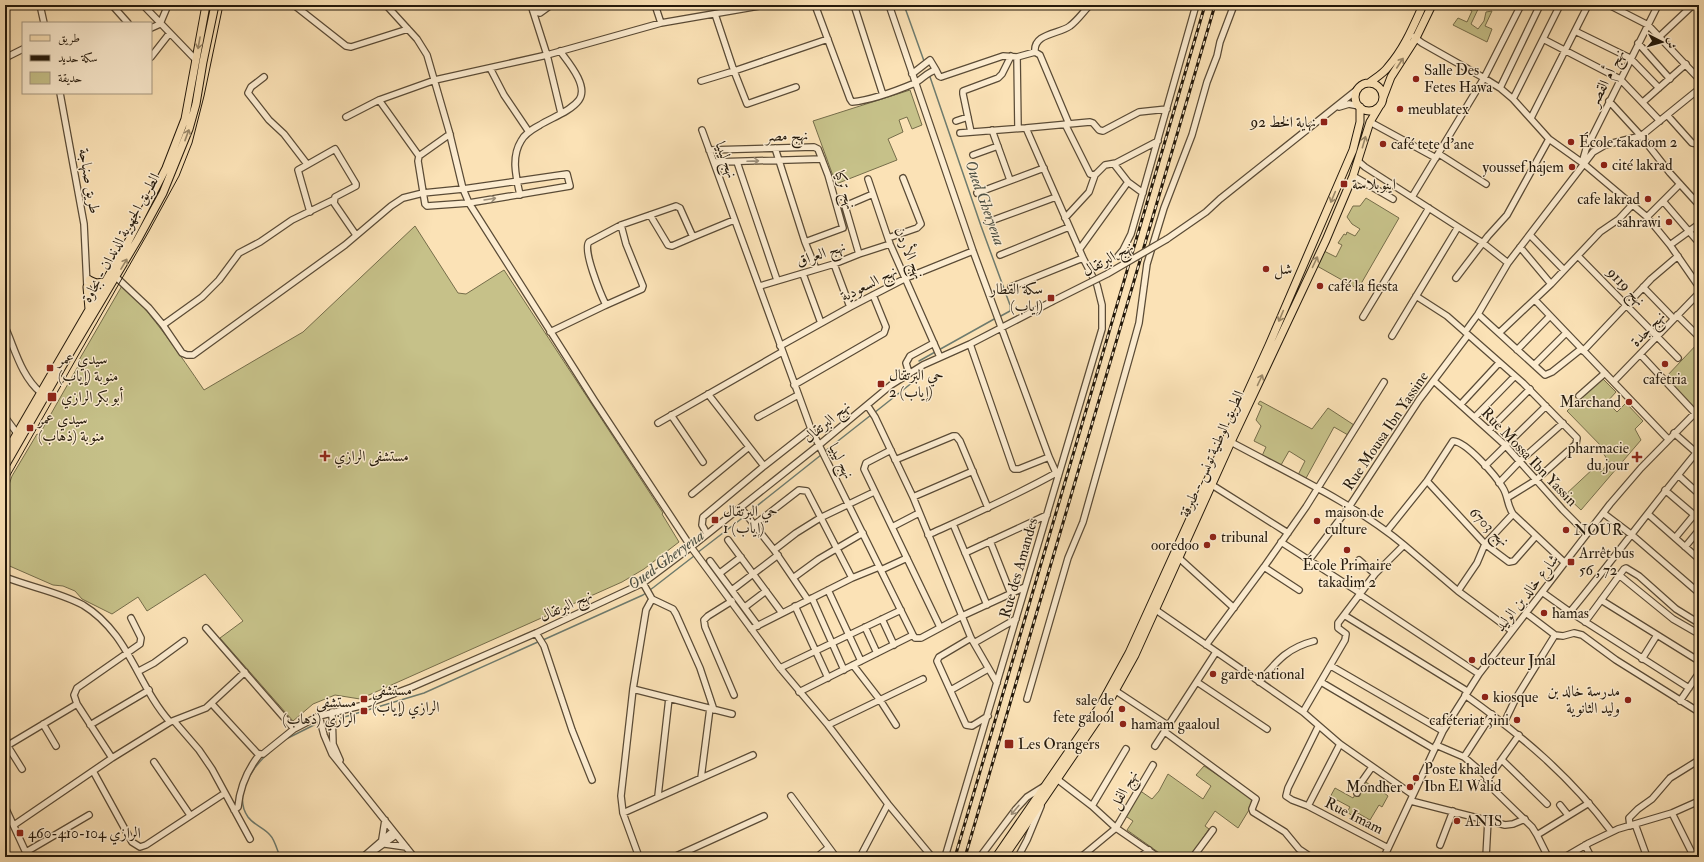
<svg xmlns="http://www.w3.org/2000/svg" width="1704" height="862" font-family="'IM FELL Double Pica',Amiri,serif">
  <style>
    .green { fill: #c6c189; stroke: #756d4a }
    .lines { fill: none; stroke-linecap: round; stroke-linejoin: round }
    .stream { stroke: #6e7b6e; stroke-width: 1.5 }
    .minor-casing { stroke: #5a4b36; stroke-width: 8 }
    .major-casing { stroke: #24190b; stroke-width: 9 }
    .minor { stroke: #fcecd0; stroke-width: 5.5 }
    .major { stroke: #fbe2b6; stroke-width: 7 }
    .tram { stroke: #24190b; stroke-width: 1 }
    .rail-casing { stroke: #24190b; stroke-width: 3 }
    .rail { stroke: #fcecd0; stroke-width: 1.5; stroke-dasharray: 4.5; stroke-linecap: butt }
    .minor-bridge-casing { stroke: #5a4b36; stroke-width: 8; stroke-linecap: butt }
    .minor-bridge { stroke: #fcecd0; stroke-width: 5.5 }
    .oneway { stroke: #9a8869 }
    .oneway2 { stroke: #9b8d77 }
    .poi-dot { fill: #8f2418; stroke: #fcecd0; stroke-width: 1.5 }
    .labels { text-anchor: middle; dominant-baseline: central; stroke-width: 3; stroke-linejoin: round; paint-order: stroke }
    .poi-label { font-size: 15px; fill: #24190b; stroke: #fcecd0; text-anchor: start }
    .street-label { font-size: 15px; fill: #24190b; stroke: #fcecd0 }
    .water-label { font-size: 16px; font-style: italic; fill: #4f5245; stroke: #fcecd0 }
  </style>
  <rect width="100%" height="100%" fill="#fbe2b6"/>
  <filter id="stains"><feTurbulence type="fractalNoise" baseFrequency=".005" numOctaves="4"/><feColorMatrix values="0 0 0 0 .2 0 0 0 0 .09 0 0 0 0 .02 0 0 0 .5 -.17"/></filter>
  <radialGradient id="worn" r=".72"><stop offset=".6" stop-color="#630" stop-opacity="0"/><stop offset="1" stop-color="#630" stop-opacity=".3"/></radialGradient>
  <path class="green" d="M1461,5H1480L1471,24L1478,29L1484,21L1486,12L1492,11L1485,26L1492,29L1487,42L1453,25L1458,18L1467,22L1472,11Z
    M910,90L922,125L912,129L907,117L899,120L903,132L888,139L897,160L836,184L813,121Z
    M1366,198L1399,218L1358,289L1317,266L1324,251L1336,257L1342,245L1338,243L1344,234L1346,235L1347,232L1355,236L1360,229L1352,224L1347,217L1353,206H1360Z
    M415,226L458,293L466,294L504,270L663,513L662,514L679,542L644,569L622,582L360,699L335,695L313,704L293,721L220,638L243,621L205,574L147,611L138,597L112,614L82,599L75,591L63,586L53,585L5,564L6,493L12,476L37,434L39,435L81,361L79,360L123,284C154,317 179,353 204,390L303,332Z
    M1699,342V401L1693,407L1665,378Z
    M1602,378L1616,392L1607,402L1617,412L1626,403L1643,421L1635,429L1641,440L1581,510L1565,495L1595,467L1601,472L1609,462L1603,453L1606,451L1567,411Z
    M1260,401L1312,429L1328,408L1354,425L1348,435L1334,427L1305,480L1298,475L1305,461L1289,451L1281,465L1262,456L1266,447L1254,441L1261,426L1256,420L1262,406L1258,404Z
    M1204,766L1255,800L1238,828L1215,811L1205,826L1209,829L1190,857H1165L1127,830L1133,821L1121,813L1139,790L1152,799L1159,791L1168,774L1203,799L1211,786L1196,775Z
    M1364,781L1377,789L1379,785L1386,788L1383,792L1388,796L1382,807L1379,805L1370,820L1356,812L1354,817L1347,812L1350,807L1337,800L1335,804L1329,799L1335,788L1353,798Z"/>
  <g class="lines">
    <path class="stream" d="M904,5L924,61
      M929,74L981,226L1010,305V311L999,317
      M919,361L996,318
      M874,413L923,374
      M824,452L871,415
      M748,513L821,455
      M697,553L745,516
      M543,640L643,595L654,587L694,556
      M341,718L424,693L540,641
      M284,740L314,725
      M269,753C252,767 233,796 248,817C254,825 264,828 270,835C275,840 277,850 280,857"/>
    <defs>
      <path id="minor" d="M40,5L44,23
        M112,5L128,23
        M143,5L196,60
        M294,5L346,46L351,47L408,29
        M301,5L304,7
        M386,5L417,39L427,55L449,131L463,189L469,203L594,400L691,547L780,668L828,725L888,804L932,857
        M531,5L547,55L561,113
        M655,5L661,23
        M815,5L850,99L852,102C872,100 896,91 915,83C922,79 929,71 936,70L939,76L941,77L1003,56L1017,57L1018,128
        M854,5L883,95
        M889,5L973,251L1049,457L1058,477
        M1609,5L1648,25L1699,79
        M533,11L540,13L551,5
        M151,28L160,24L168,5
        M1575,31L1630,58L1659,88
        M1414,37L1422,43L1484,78L1500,88L1513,99L1549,139L1584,164L1647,217L1670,245L1699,287
        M1659,37L1693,5
        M1543,39L1620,79L1660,121
        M1638,43L1670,79
        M1035,52C1033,33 1060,34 1070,26C1078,20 1083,12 1090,5
        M151,57L169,34
        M1017,57L1035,52L1040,55L1069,124
        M5,58L23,49
        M490,68L504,95L529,132
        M912,74L930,60L936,70
        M264,77L251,87L248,93L269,120L284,134L307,164
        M701,81L734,71L715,14
        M796,87L747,104L734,71L828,39
        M1500,88L1540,5
        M60,93L84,224L87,287L91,294L98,299
        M1513,99L1560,5
        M379,100L419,156
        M1609,101L1641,136L1670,173L1699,205
        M1643,102L1686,64
        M1339,107L1349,104L1359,106
        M1667,115L1692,143L1699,144
        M346,117L379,100L435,80L547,55L661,23L765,5
        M1531,118L1588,5
        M956,121L968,117
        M1370,122L1436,158
        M1065,124L1090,174L1095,175
        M1026,128L1090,122L1093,123L1099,130L1103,131L1139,112L1167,109
        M702,130L811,429L913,635L915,638H921L962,616L1025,587
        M992,130L1010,180
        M971,132L963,94V91L998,78L1002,74L1011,56
        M775,148L805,242L816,269
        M709,150L814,147L818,149L828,175L843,228L805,242
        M1439,154L1486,184
        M973,155L998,146
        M1358,161L1365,167L1483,243L1508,263
        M714,162L822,159
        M737,162L777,280
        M1582,163L1586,149L1658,5
        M1114,164L1128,182L1143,193
        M1353,176L1393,199
        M868,179L890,244L940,357
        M977,193L1044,168
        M520,195C516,177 511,157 521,141C525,133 533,129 540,125C551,118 570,112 579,100C589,86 568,62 560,51
        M1412,197L1484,78L1521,5
        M1663,201L1699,243
        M310,212L298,170L335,149L356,184V186L335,197L334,203L356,235
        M650,215L668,245L672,246L693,237
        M1647,217L1680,184
        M1065,218L1089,192L1095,175L1105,165L1116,163L1158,141
        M988,222L1056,197
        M1530,235L1564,270
        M888,238L917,228L921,224L903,178
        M1167,239L1206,212L1220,199L1358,89
        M1670,245L1699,224
        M1520,247L1551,284
        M1079,250L1128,182
        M859,254L845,206L873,194
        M1000,255L1069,227
        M1118,256L1123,250L1131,234L1196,5
        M1578,256L1678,358
        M834,264L850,307
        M803,274L821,323
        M116,277L149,308L163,325L182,353L187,355H193L345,245L391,206L403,198L423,193L463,189L567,174L570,186L469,203L427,206L425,204L418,161L419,156L450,134
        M1456,278L1488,236L1507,215L1549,139
        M89,279L101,294
        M760,286L834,264L859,254L890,244
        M1011,287L1083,258
        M1643,287L1674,319
        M1416,296L1447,316L1523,383L1577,438L1576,444L1536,480L1507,498
        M1535,300L1668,439
        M606,305L642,289L643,286L626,244L621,225
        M1478,314L1545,375L1552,372L1581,349
        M1677,315L1699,337
        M1363,317L1429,208
        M163,325L202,297L219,280L239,253L260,242L292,220L333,200
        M5,327C15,349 21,376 41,393
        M550,332L606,305C601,295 582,249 589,242L621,225L676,206L680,208L693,237L734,220
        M1465,332L1478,314L1508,263L1593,152L1605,145L1641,136L1699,89
        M1499,333L1551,284L1600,232L1619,219L1633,204
        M1392,336L1458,227
        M970,344L1013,468L1014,469H1019L1049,457
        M780,346L850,307L906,278L973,251
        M1517,350L1550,316
        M1583,351L1651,279L1678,256
        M1640,354L1695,413
        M1534,365L1566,333
        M909,373L906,363L910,356L934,343
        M1434,381L1505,445L1563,510L1587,534
        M1614,381L1699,293
        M794,385L884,333L886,327L873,295
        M708,394L764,466
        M1579,396L1605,373
        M1461,404L1499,363
        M867,405L875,417L913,497L971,638L997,683
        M671,415L703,462
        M5,417L19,436
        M758,417L798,395
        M1475,417L1515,376
        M658,423L782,352
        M1489,430L1530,389
        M1674,433L1699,455
        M1231,442C1288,473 1355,504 1404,545L1375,574L1338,623V628L1346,634L1345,640L1303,712
        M891,450L866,463L864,469L940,627
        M895,460L953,436H956L960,441L988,508
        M1485,466L1546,406
        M1678,475L1699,494
        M1427,481L1485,544L1509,562L1514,561L1536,536
        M1499,483L1520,461L1563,423
        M1212,485L1288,533
        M1665,490L1699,519
        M692,494L749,447
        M913,497L973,471
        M741,508L774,550L808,600
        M1603,513L1632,535L1699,593
        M1648,514L1699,559
        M953,524L987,605
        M754,525L799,490L807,491L852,578
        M892,527L919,513
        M1387,531L1427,481L1453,441C1467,442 1496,476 1503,488C1508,496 1507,505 1513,514
        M707,534L702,525L703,517L764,466L811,429
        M928,535C972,515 1015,496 1056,473
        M1675,538L1694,515
        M728,540L782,613
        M990,541L1011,594
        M1281,542L1360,593
        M1404,545L1458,591L1512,631
        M1685,547L1699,530
        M774,550L796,533L820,518L874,492
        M965,553L1047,515
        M1179,558L1234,608
        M1309,560L1349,507L1419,400L1468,335
        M1359,560L1375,574
        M710,561L758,626
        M1264,567L1299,590
        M881,570L907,558
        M720,573L741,557
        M1619,575L1673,619L1699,634
        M5,577C30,587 59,592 83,605C129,633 137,685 170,722
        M793,578L819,559L863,533
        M643,583L652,599L673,609L676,614L700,668L714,710
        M732,590L778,555
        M828,590L861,661
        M1458,591L1477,563L1485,544L1513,514L1565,563
        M1542,592L1570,612L1689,688
        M1359,594L1479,674
        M812,598L844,670
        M1601,600L1699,661
        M732,601L708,616L704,620L705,627L734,695
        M795,606L828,678
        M745,607L766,591
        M1156,610L1303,712L1340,744L1413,795
        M1570,612C1613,560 1653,505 1696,453
        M1526,613L1555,635L1563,636L1574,633L1582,635L1616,660L1699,712
        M1344,615L1467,691
        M882,619L894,645
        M1585,622L1624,569L1626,568L1639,576L1676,609L1697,622
        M865,627L877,653
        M206,628L294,729
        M751,629L852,578L879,567
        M536,633L544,646L572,730L592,780
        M971,638L939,657L937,661L966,725L972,726L988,716
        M974,643L1016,619
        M1206,645L1264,567L1306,507L1384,382
        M1642,659L1657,635
        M853,665L880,700L896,725
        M1331,666L1443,731
        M780,668L901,610
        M139,671L154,663L184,641
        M1197,682L1267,729
        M1259,682C1277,661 1287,648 1314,641
        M1321,682L1434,749
        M633,689L732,714
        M951,690L988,669
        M1116,691L1169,726
        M799,692L913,635
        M1465,695C1521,735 1570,776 1611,831
        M1027,699L1068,558L1083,522L1131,352L1139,323L1147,264L1164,208L1192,135L1207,82L1217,56L1220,42L1234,5
        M1680,701L1699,673
        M212,704L258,754H263L294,729L319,716L364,705L412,687L536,633L643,583L691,547L819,445L891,385L923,365L970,344L1051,302
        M332,712L333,744L340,760
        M319,716L324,735L332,754L414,857
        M174,721L199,750L212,769L250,839
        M1504,723L1516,698L1555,635
        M43,724L56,746
        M90,725L149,690
        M828,725L923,679
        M1318,727L1288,788L1286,796L1292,800L1308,806L1388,848
        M1165,732L1256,799L1252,809L1253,812L1285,832L1299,849L1311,857
        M7,745L22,769
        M1436,745L1464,757L1485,775L1495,791L1532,827L1537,835L1548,857
        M1155,746L1216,652
        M5,747L77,704
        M1464,757L1492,714
        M112,758L77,704L74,695L77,688L140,644L141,638L131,618
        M1502,760L1547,804
        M154,762L190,815
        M93,771L132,842L140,847L146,845L225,793
        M701,778L710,708
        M1057,779L1092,806L1116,828L1158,857
        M1487,780L1519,735
        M1357,793L1358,787L1372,767
        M658,796L669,698
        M791,796L836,857
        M1411,801L1505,825L1513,824L1525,819
        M1560,805L1568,815
        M1092,806L1126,749
        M1308,806L1340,744
        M5,807L28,857
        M234,810L238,807C240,786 247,770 260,754
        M623,813L753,755
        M1672,813L1694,857
        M1635,824L1647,857
        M14,825L112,758L170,722L206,708L245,672
        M1630,826L1629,818L1638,809L1652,799L1670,778L1699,760
        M1537,835L1589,803
        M382,839L385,820
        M385,844L406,847
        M1440,845L1453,811
        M1585,845L1591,857
        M375,850L396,835
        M26,852L89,815
        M363,857L393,831
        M639,857L623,813L621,796L633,689L646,610L652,599
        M674,857L764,816
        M817,857L828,848
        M860,857L888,804
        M945,857L1102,329V305L1097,285L1083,258L1026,128L960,133
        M980,857L1016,809L1027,797L1043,787
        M1018,857L1027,840L1041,806
        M1081,857L1116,828L1153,765
        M1140,857L1149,850
        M1193,857L1213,830
        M1384,857L1443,731L1479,674L1610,504L1641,468L1699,409
        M1486,857L1488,820
        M1565,857L1589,843L1618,829L1672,813L1699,801"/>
      <path id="major" d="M1369,83C1375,78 1383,74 1388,67C1404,49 1413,27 1423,5
        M1355 97a14 14 0 1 1 28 0a14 14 0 1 1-28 0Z
        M1383,98L1391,77L1416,38L1432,5
        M89,280L96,283L105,282
        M87,287L89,309
        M5,454L126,246L166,168L185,119L206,5
        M5,466L67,358L138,239L163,193L189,129L196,104L203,62L215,5
        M996,857L1100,706L1129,653L1269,345L1353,150L1360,122V107
        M1004,857L1105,709L1135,655L1231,442L1326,240L1353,176L1370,122L1379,107"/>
    </defs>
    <use href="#minor" class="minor-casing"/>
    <use href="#major" class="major-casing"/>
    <use href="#minor" class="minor"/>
    <use href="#major" class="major"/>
    <path class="tram" d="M5,484L149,231L179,176L192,143L204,96L223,5"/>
    <defs>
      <path id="rail" d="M955,857L1205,5
        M965,857L1215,5"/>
    </defs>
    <use href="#rail" class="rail-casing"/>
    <use href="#rail" class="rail"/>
    <defs>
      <path id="minor-bridge" d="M1051,302L1107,274L1167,239"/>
    </defs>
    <use href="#minor-bridge" class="minor-bridge-casing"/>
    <use href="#minor-bridge" class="minor-bridge"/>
  </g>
  <defs><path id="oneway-shaft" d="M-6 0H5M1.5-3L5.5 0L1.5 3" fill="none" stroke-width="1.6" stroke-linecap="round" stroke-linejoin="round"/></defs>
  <g class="oneway">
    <use href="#oneway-shaft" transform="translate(199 43) rotate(100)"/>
    <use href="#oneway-shaft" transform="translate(1400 63) rotate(-57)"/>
    <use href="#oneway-shaft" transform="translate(187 135) rotate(-70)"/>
    <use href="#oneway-shaft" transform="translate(1364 142) rotate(-74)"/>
    <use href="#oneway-shaft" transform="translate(1333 197) rotate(113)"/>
    <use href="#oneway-shaft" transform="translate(1315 262) rotate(-65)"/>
    <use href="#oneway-shaft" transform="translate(124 264) rotate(-59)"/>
    <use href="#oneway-shaft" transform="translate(1281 316) rotate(113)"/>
    <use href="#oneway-shaft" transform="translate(1260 380) rotate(-65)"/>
  </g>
  <g class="oneway2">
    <use href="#oneway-shaft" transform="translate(753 161) rotate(-2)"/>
    <use href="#oneway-shaft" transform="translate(490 199) rotate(-9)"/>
    <use href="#oneway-shaft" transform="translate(1015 810) rotate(130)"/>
  </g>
  <g class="poi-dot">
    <circle cx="1416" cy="79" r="4"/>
    <circle cx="1400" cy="109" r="4"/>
    <rect x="1320" y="118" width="8" height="8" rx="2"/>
    <circle cx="1571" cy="142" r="4"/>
    <circle cx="1383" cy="144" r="4"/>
    <circle cx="1604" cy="165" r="4"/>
    <circle cx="1572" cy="167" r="4"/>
    <rect x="1340" y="180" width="8" height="8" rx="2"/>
    <circle cx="1648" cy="199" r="4"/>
    <circle cx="1669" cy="222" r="4"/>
    <circle cx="1266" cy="269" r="4"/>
    <circle cx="1320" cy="286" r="4"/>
    <rect x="1047" y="294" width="8" height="8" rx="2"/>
    <circle cx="1665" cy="364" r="4"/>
    <rect x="46" y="364" width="8" height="8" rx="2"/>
    <rect x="877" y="380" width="8" height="8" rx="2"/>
    <rect x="47" y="392" width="10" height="10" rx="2"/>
    <circle cx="1629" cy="402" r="4"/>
    <rect x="26" y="424" width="8" height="8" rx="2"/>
    <path d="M323 450h4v4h4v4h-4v4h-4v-4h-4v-4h4z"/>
    <path d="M1635 451h4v4h4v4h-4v4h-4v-4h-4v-4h4z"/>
    <rect x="711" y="516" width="8" height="8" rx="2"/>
    <circle cx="1317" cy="521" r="4"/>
    <circle cx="1566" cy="530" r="4"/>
    <circle cx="1213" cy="537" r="4"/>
    <circle cx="1207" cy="545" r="4"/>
    <circle cx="1347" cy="550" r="4"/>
    <rect x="1567" y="558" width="8" height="8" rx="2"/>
    <circle cx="1544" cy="613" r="4"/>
    <circle cx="1472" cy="660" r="4"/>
    <circle cx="1213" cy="674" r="4"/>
    <circle cx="1485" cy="697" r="4"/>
    <rect x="360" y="695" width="8" height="8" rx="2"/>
    <circle cx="1628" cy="700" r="4"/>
    <circle cx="1122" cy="709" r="4"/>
    <rect x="360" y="707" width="8" height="8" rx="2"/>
    <circle cx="1517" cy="720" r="4"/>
    <circle cx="1123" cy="724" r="4"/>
    <rect x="1004" y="739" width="10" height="10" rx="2"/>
    <circle cx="1416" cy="778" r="4"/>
    <circle cx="1410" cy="787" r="4"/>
    <circle cx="1457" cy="821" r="4"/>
    <rect x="16" y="829" width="8" height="8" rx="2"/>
  </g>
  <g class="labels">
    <g class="poi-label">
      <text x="1424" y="70">Salle Des<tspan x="1424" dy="17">Fetes Hawa</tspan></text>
      <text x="1408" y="109">meublatex</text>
      <text x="1316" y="122" text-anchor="end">نهاية الخط 92</text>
      <text x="1579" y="142">École takadom 2</text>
      <text x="1391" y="144">café tete d'ane</text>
      <text x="1612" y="165">cité lakrad</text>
      <text x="1564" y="167" text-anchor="end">youssef hajem</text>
      <text x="1352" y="184">اينوبلاسة</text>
      <text x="1640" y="199" text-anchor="end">cafe lakrad</text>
      <text x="1661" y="222" text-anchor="end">sahrawi</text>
      <text x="1274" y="269">شل</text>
      <text x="1328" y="286">café la fiesta</text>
      <text x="1043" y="289" text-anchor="end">سكة القطار<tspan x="1043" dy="17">(إياب)</tspan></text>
      <text x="58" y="359">سيدي عمر<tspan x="58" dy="17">منوبة (إياب)</tspan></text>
      <text x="889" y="375">حي البرتقال<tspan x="889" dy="17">2 (إياب)</tspan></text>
      <text x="1665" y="379" text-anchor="middle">cafetria</text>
      <text x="61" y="397">أبو بكر الرازي</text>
      <text x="1621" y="402" text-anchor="end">Marchand</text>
      <text x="38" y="419">سيدي عمر<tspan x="38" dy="17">منوبة (ذهاب)</tspan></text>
      <text x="1629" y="448" text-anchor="end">pharmacie<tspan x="1629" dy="17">du jour</tspan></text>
      <text x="334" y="456">مستشفى الرازي</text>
      <text x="723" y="511">حي البرتقال<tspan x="723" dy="17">1 (إياب)</tspan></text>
      <text x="1325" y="512">maison de<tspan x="1325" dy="17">culture</tspan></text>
      <text x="1574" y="530">NOUR</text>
      <text x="1221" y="537">tribunal</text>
      <text x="1199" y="545" text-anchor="end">ooredoo</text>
      <text x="1579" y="553">Arrêt bus<tspan x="1579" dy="17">56 , 72</tspan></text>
      <text x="1347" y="565" text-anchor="middle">École Primaire<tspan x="1347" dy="17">takadim 2</tspan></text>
      <text x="1552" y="613">hamas</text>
      <text x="1480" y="660">docteur Jmal</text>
      <text x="1221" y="674">garde national</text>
      <text x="372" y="690">مستشفى<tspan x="372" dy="17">الرازي (إياب)</tspan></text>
      <text x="1620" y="691" text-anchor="end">مدرسة خالد بن<tspan x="1620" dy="17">وليد الثانوية</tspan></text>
      <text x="1493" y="697">kiosque</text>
      <text x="1114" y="700" text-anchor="end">sale de<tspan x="1114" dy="17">fete galool</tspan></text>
      <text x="356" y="702" text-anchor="end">مستشفى<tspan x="356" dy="17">الرازي (ذهاب)</tspan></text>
      <text x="1509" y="720" text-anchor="end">caféteriat 3ini</text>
      <text x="1131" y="724">hamam gaaloul</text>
      <text x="1018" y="744">Les Orangers</text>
      <text x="1424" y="769">Poste khaled<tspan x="1424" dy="17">Ibn El Walid</tspan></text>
      <text x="1402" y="787" text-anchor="end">Mondher</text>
      <text x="1465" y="821">ANIS</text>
      <text x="28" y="833">الرازي 104-410-460</text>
    </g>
    <g class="street-label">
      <text transform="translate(1607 78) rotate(-63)">نهج أم القصر</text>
      <text transform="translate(787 136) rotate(-1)">نهج مصر</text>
      <text transform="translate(726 160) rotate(70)">نهج ليبيا</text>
      <text transform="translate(89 181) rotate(80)">طريق صنهاجة</text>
      <text transform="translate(845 190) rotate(72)">نهج تركيا</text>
      <text transform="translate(121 238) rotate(-61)">الطريق الجهوية الدندان - بجاوة</text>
      <text transform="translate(909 253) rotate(67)">نهج الأردن</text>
      <text transform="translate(821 254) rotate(-18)">نهج العراق</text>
      <text transform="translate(1108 259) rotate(-29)">نهج البرتقال</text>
      <text transform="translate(869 284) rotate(-27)">نهج السعودية</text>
      <text transform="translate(1626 287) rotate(46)">نهج 9119</text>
      <text transform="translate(1648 329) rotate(-46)">نهج جدة</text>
      <text transform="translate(827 422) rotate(-40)">نهج البرتقال</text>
      <text transform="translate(1386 431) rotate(-56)">Rue Mousa Ibn Yassine</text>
      <text transform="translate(1212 454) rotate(-66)">الطريق الوطنية تونس - طبرقة</text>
      <text transform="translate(1529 457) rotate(46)">Rue Mossa Ibn Yassin</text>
      <text transform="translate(841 461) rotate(63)">نهج ليبيا</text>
      <text transform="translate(1489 527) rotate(44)">نهج 6703</text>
      <text transform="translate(1019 568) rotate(-74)">Rue des Amandes</text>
      <text transform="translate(1527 593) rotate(-52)">شارع خالد بن الوليد</text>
      <text transform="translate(566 606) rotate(-25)">نهج البرتقال</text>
      <text transform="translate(1124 790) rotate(-60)">نهج الفل</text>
      <text transform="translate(1354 816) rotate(27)">Rue Imam</text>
    </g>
    <g class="water-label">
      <text transform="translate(985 203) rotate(70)">Oued Gheryena</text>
      <text transform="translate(666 560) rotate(-36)">Oued Gheryena</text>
    </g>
  </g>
  <rect width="1704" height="862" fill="none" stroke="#fbe2b6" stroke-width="20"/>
  <rect x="6" y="6" width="1692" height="850" fill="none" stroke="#24190b" stroke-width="2"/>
  <rect x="10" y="10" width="1684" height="842" fill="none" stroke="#24190b"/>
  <rect x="22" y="22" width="130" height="72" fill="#fcecd0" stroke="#a69881"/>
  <rect x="30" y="35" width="20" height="6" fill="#fbe2b6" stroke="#a69881"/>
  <text x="58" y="42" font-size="12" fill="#24190b">طريق</text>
  <rect x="30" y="55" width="20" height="6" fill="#24190b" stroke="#a69881"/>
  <text x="58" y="62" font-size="12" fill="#24190b">سكة حديد</text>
  <rect x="30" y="72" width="20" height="12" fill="#c6c189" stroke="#a69881"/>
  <text x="58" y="82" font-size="12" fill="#24190b">حديقة</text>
  <g transform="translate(1662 42) rotate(96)" stroke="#fcecd0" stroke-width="3" paint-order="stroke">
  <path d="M0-3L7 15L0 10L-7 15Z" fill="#24190b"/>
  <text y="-6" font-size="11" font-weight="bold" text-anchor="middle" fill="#24190b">ش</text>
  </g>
  <rect width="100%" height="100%" filter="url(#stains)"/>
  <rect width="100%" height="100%" fill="url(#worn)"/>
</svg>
